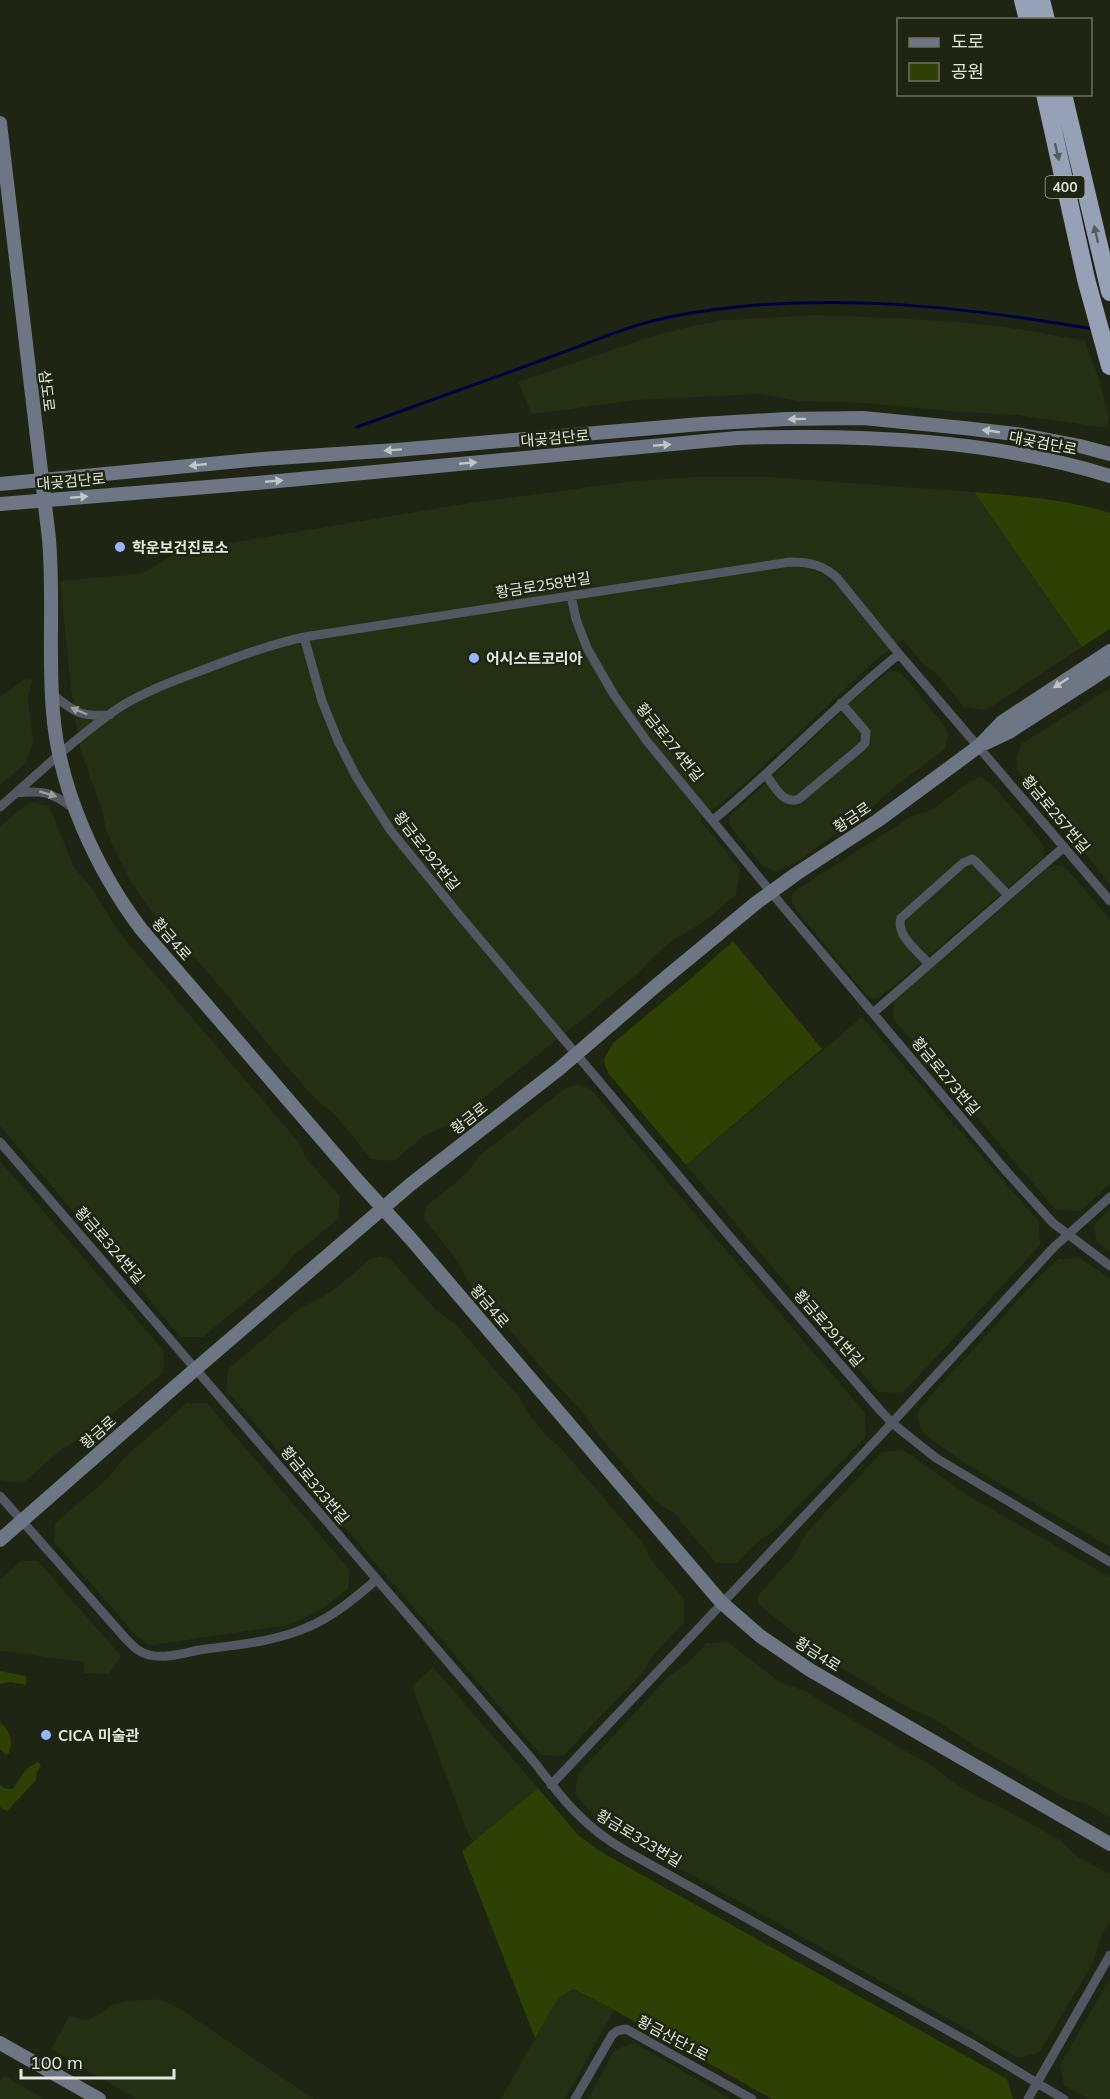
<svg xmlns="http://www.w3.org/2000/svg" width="1110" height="2099" font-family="Mulish,'Noto Sans KR',sans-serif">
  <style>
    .built { fill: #252f14 }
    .green { fill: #2f4004 }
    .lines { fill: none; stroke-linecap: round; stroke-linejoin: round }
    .stream { stroke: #000142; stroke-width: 3 }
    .street { stroke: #535761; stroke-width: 9 }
    .secondary { stroke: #6e7584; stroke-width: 14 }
    .highway { stroke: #96a1b8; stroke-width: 18 }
    .oneway { fill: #545d5d }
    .oneway2 { fill: #c0c6c2 }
    .oneway3 { fill: #9ba09e }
    .poi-dot { fill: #95b7fd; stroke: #1e2512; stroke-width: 2 }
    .labels { text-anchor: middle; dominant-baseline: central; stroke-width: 5; stroke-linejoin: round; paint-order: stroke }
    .shield { fill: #1e2512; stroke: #a8ae9f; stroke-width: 1.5 }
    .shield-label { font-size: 14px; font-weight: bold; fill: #e3e8dc }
    .street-label { font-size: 15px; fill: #e3e8dc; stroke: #1e2512 }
    .poi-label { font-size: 15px; font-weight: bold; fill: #e3e8dc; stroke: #1e2512; text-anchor: start }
  </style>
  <rect width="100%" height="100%" fill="#1e2512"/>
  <path class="built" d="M818,315L915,319L969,323L1019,329L1085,341L1099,379L1109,417L1107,428L1017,415L960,412L864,403L798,401L760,394L638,400L532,414L518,382L650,337L684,328L723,320Z
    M696,477H770L974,492L1082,647L986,710L964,707L938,675L922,663L903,639L875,661L743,785L700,820L740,869L736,895L701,924L676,938L655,955L637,974L584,1018L451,1124L425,1135L394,1161L371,1159L335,1115L314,1098L185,946L152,912L129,879L107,833L102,811L80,748L71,690L60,581L136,574L147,571L175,553L184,551L456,505L634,481Z
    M894,671L900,673L909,682L945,727L948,735L945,749L893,788L873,807L794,864L775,871L762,866L730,826L729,816L763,786L857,696L888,672Z
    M25,679L32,680L28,699L33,742L26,763L0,785V697Z
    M1110,688V884L1022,776L1017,769L1016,761L1021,744Z
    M981,777L992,784L1041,842L1044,847L1043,858L894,986L878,998H871L867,996L796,910L791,900L792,895L799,888L909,818L933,809L970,781Z
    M30,802L49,806L74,867L91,887L118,931L297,1140L307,1160L340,1196L338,1219L293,1256L279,1274L203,1337H181L0,1126V826Z
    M1054,866H1061L1067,869L1110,920V1184L1080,1211L1056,1210L893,1019L894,1000L1047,869Z
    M862,1017L1039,1222L1040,1245L903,1393L878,1392L686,1165Z
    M578,1084L591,1089L672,1187L865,1413L866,1437L775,1530L757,1542L737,1563H716L674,1513L654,1500L598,1435L585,1415L544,1371L468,1281L456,1259L424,1219L426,1208L429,1204L465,1175L479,1156L564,1089Z
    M0,1161L164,1351L163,1373L84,1437L62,1449L23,1483L0,1480Z
    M1110,1209V1252L1097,1242L1094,1228L1096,1222Z
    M379,1256L390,1259L436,1310L455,1324L519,1397L530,1416L547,1436L558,1445L642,1542L652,1561L684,1599V1622L654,1654L643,1672L563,1756L541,1755L226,1390L228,1369L300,1308L331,1292L368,1261Z
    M1080,1258L1110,1279V1547L966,1464L928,1437L921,1430L917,1416L919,1409L1039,1277L1059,1259Z
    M187,1403H207L350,1570L348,1589L325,1607L311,1615L288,1625L153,1645L147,1644L137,1636L54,1542L55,1523L107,1479L124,1458Z
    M903,1450L972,1498L1110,1577V1818L1087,1804L1065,1798L975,1746L933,1718L914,1711L814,1652L798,1636L758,1604V1595L793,1557L806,1533L882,1452Z
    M21,1561H38L121,1656L109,1674L84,1673V1662L0,1651V1580Z
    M728,1642L778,1681L805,1691L883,1738L934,1767L951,1781L980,1798L999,1806L1060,1840L1078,1857L1110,1874V1922L1102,1935L1093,1963L1039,2053L1018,2058L620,1835L599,1822L575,1794L578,1774L668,1677L690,1661L707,1643Z
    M433,1667L538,1788L474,1842L469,1836L412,1686Z
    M1110,1978V2099H1088L1064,2086L1060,2065Z
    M572,1989L614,2010L565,2099H501L558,1997Z
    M159,1999L179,2008L314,2099H136L51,2049L70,2015L82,2020H88L113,2005L126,2001Z
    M635,2043L731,2099H588L614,2050Z
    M4,2075L44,2099H0V2081Z"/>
  <path class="green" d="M974,492C1020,496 1065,499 1110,513V629L1082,647Z
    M733,941L822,1049L686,1165L609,1074L605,1066L604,1059L613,1043L693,977Z
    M0,1671L26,1676V1685L11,1682L0,1684Z
    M0,1722C10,1731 13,1740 9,1753L6,1755L0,1749Z
    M38,1762L41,1766L37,1772L36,1780L7,1811L0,1807V1785L6,1789H13L26,1769Z
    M538,1788L578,1835L603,1853L1007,2079L1013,2099H772L614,2010L573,1989L558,1998L535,2038L462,1851Z"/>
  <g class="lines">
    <path class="stream" d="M357,427C423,403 488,380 553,356C590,343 627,326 665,318C804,289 955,305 1093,329"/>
    <path class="street" d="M571,596L576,619L587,648L614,695L646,740L785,909L1007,1172L1053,1223L1110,1266
      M304,637L322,701L339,743L357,778L391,831L461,917L724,1230L879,1409L892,1423L936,1458L1110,1562
      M52,694C75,712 79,717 110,715
      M766,775C775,787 783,805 799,799L860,748L865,743L866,732L841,703
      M16,793C43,790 52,792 74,809
      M0,807C39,773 77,736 120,707C144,692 173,681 200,671C234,658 268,645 304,637L790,562C810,562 824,565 838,579L899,654L1110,901
      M713,820C778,767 834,706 899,654
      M929,964C919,952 895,935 901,918L963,863L972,859L975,861L1008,895
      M873,1013L1064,847
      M0,1142L535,1763C563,1800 584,1827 626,1851L974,2045L1037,2083L1110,1955
      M0,1496L126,1639C133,1646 139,1653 149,1655C164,1659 184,1653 199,1650C235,1645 275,1642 308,1627C334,1616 355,1598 376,1580
      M551,1785L878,1438L1054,1247L1110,1197
      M575,2099L612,2035L617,2031L626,2029L752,2099
      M1028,2099L1037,2083L1064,2099"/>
    <path class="secondary" d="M0,123L49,539C54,597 48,655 53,712C59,789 96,869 141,929L358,1181L411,1239L721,1602L760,1636L810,1670L1110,1844
      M0,484L262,459L396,450L701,424L786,419L863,418L964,428L1023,435L1080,446L1110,454
      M0,504L257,483L737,438C862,434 990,439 1110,476
      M986,743L1009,732L1110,667
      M0,1540L177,1385L411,1184L559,1069L658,984L756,903L796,874L877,821L956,763L979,746L1002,722L1110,651
      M0,2043L99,2099"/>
    <path class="highway" d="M1023,0L1028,20
      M1041,0L1046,20
      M1045,94L1086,279L1110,366
      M1063,94L1110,292"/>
  </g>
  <defs><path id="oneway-solid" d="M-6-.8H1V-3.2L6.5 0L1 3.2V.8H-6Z" transform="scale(1.5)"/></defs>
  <g class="oneway">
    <use href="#oneway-solid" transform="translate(1057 152) rotate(77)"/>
    <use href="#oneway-solid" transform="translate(1096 234) rotate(-103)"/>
  </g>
  <g class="oneway2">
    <use href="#oneway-solid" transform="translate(797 419) rotate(179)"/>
    <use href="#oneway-solid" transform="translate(991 431) rotate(-172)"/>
    <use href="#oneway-solid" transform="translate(662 445) rotate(-5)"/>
    <use href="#oneway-solid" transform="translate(393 450) rotate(176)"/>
    <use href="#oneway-solid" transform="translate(468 463) rotate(-5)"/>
    <use href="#oneway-solid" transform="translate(198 465) rotate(174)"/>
    <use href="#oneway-solid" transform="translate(274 481) rotate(-5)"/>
    <use href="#oneway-solid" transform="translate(79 497) rotate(-5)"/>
    <use href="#oneway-solid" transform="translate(1061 683) rotate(147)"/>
  </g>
  <g class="oneway3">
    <use href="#oneway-solid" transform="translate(79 711) rotate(-157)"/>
    <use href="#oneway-solid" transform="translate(48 794) rotate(17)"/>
  </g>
  <g class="poi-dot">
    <circle cx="120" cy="547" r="6"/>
    <circle cx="474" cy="658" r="6"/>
    <circle cx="46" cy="1735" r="6"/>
  </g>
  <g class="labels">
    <rect class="shield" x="1045.5" y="176" width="39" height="22" rx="4.5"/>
    <g class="shield-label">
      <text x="1065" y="187">400</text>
    </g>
    <g class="street-label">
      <text transform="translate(47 391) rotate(83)">삼도로</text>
      <text transform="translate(555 438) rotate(-5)">대곶검단로</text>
      <text transform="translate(1043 443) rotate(11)">대곶검단로</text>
      <text transform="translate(71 481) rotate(-5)">대곶검단로</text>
      <text transform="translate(543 585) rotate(-9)">황금로258번길</text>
      <text transform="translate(670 742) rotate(51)">황금로274번길</text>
      <text transform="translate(1056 814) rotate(50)">황금로257번길</text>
      <text transform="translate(852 817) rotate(-34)">황금로</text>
      <text transform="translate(427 851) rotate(52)">황금로292번길</text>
      <text transform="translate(172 939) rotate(49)">황금4로</text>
      <text transform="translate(946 1076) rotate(50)">황금로273번길</text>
      <text transform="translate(469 1118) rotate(-38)">황금로</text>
      <text transform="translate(110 1245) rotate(49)">황금로324번길</text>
      <text transform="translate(490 1306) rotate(50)">황금4로</text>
      <text transform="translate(829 1328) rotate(49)">황금로291번길</text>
      <text transform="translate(98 1432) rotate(-41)">황금로</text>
      <text transform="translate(315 1485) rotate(50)">황금로323번길</text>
      <text transform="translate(818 1654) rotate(32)">황금4로</text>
      <text transform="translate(639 1838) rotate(31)">황금로323번길</text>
      <text transform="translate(673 2038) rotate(28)">황금산단1로</text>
    </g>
    <g class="poi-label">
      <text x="132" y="547">학운보건진료소</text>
      <text x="486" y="658">어시스트코리아</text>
      <text x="58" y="1735">CICA 미술관</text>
    </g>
  </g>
  <rect x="897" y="18" width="195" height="78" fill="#1e2512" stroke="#6d7363" stroke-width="1.5"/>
  <rect x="909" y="38" width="30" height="9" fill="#6e7584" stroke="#6d7363" stroke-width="1.5"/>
  <text x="951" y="48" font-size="18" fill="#e3e8dc">도로</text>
  <rect x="909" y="63" width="30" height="18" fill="#2f4004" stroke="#6d7363" stroke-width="1.5"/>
  <text x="951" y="78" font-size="18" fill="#e3e8dc">공원</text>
  <path d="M21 2069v9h153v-9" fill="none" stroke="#e3e8dc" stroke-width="3"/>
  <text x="30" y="2069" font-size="18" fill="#e3e8dc" stroke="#1e2512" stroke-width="4.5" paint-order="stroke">100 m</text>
</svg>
